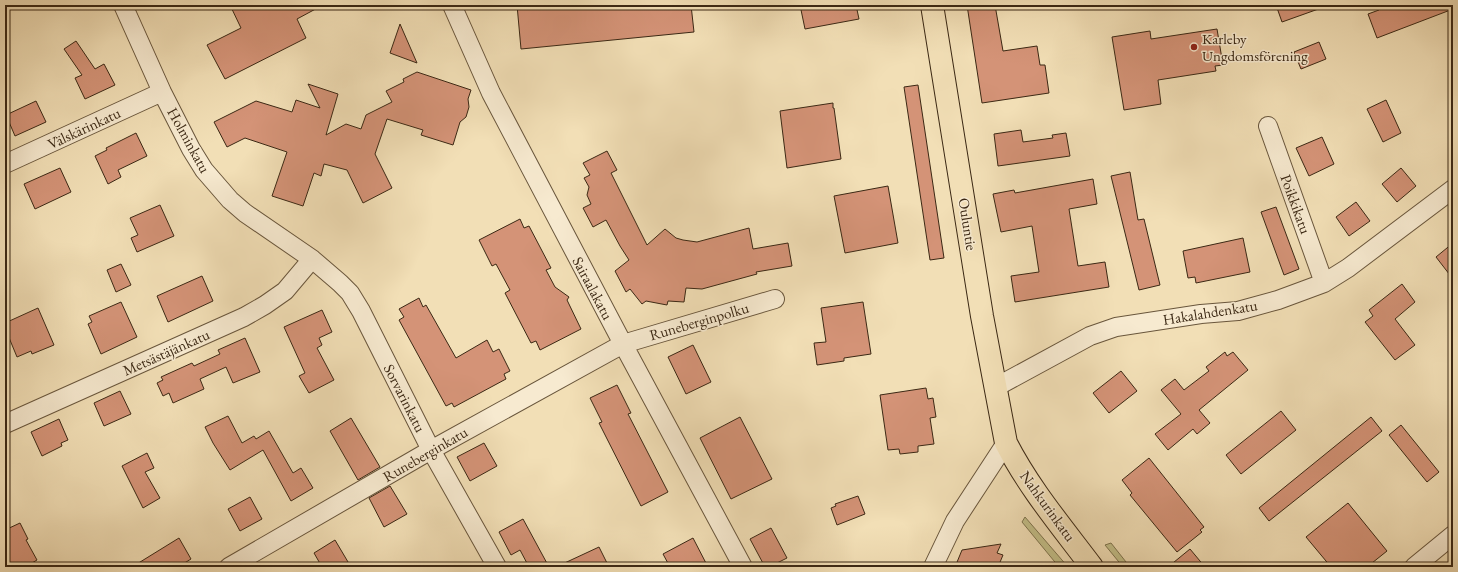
<svg xmlns="http://www.w3.org/2000/svg" width="1458" height="572" font-family="'EB Garamond',serif">
  <style>
    .green { fill: #c3bf88; stroke: #7f744e }
    .building { fill: #d49377; stroke: #3b2814 }
    .lines { fill: none; stroke-linecap: round; stroke-linejoin: round }
    .minor-casing { stroke: #69563c; stroke-width: 20 }
    .major-casing { stroke: #3b2814; stroke-width: 24 }
    .minor { stroke: #f7ead0; stroke-width: 18 }
    .major { stroke: #f2dfb6; stroke-width: 22 }
    .poi-dot { fill: #8f2418; stroke: #f7ead0; stroke-width: 1.5 }
    .labels { text-anchor: middle; dominant-baseline: central; stroke-width: 3; stroke-linejoin: round; paint-order: stroke }
    .poi-label { font-size: 15px; fill: #3b2814; stroke: #f7ead0; text-anchor: start }
    .street-label { font-size: 15px; fill: #3b2814; stroke: #f7ead0 }
  </style>
  <rect width="100%" height="100%" fill="#f2dfb6"/>
  <filter id="stains"><feTurbulence type="fractalNoise" baseFrequency=".005" numOctaves="4"/><feColorMatrix values="0 0 0 0 .2 0 0 0 0 .09 0 0 0 0 .02 0 0 0 .5 -.17"/></filter>
  <radialGradient id="worn" r=".72"><stop offset=".6" stop-color="#630" stop-opacity="0"/><stop offset="1" stop-color="#630" stop-opacity=".3"/></radialGradient>
  <path class="green" d="M1025,517L1068,567H1059L1022,522Z
    M1111,543L1130,567H1123L1105,545Z"/>
  <path class="building" d="M230,5H323L297,19L306,38L225,79L207,45L241,28Z
    M517,5H691L694,32L521,49Z
    M800,5H856L859,19L805,29Z
    M967,5H995L1003,51L1037,46L1040,65H1045L1049,93L982,103Z
    M1276,5H1324V7L1282,22Z
    M1377,5H1453V9L1377,38L1368,14L1379,10Z
    M400,24L417,63L390,53Z
    M1217,29L1223,65L1215,66L1216,71L1158,80L1161,104L1124,110L1112,37L1150,31L1151,39Z
    M76,41L95,69L104,64L115,85L85,99L75,78L82,75L64,49Z
    M1319,42L1326,59L1301,69L1294,52Z
    M417,72L471,90L468,99L469,107L466,117L460,122L453,145L421,135L423,130L387,119L375,154L392,188L363,203L347,170L324,164L321,176L314,173L303,206L272,196L287,152L245,138L227,147L214,122L256,101L292,112L296,100L320,108L308,84L338,94L326,135L346,124L361,129L366,115L392,102L386,91L404,82L403,79Z
    M918,85L944,258L930,260L904,87Z
    M1386,100L1401,133L1383,142L1367,109Z
    M36,101L46,122L15,136L6,115Z
    M833,103V108H834L841,159L787,168L780,111Z
    M1021,130L1023,142L1053,138L1052,135L1066,133L1070,156L998,166L994,134Z
    M136,133L147,156L118,170L121,177L108,184L95,156L107,150L106,148Z
    M1322,137L1334,164L1309,176L1296,148Z
    M607,151L617,170L611,173L647,245L665,229L676,238L683,240L697,242L749,228L753,249L788,243L792,266L756,272L757,274L702,289L686,288L684,302L668,301L667,305L646,301L642,304L630,289L626,292L615,271L629,260L620,246L606,220L593,227L583,208L591,204L587,195L589,187L584,178L590,175L583,163Z
    M60,168L71,192L35,209L24,184Z
    M1401,168L1416,186L1397,202L1382,184Z
    M1130,172L1138,220L1144,219L1160,285L1139,290L1111,176Z
    M1093,179L1097,204L1069,209L1078,266L1105,262L1109,287L1015,302L1011,276L1039,272L1032,226L1001,232L993,194L1014,190L1015,193Z
    M888,186L898,243L845,253L834,196Z
    M1356,202L1370,221L1349,236L1336,217Z
    M160,205L174,236L137,252L131,238L138,235L130,218Z
    M1276,207L1299,269L1284,275L1261,212Z
    M520,219L524,228L529,226L551,268L546,270L555,287L569,297L567,300L581,329L540,350L536,341L531,343L505,293L510,290L496,264L492,266L479,240Z
    M1243,238L1250,272L1196,283L1195,277L1188,278L1183,251Z
    M1453,243V279L1436,257Z
    M121,264L131,285L116,292L107,270Z
    M202,276L213,301L168,322L157,296Z
    M1402,284L1415,302L1395,319L1415,345L1395,360L1365,322L1373,316L1369,310Z
    M419,298L423,307L426,305L456,358L487,340L493,352L499,349L510,371L504,374L506,379L454,407L452,403L446,406L399,320L404,317L399,309Z
    M121,302L137,337L101,354L88,324L92,322L89,316Z
    M863,302L871,354L844,358V361L817,365L814,343L826,342L821,308Z
    M38,308L54,345L32,354L31,351L17,357L5,328V323Z
    M322,310L332,332L319,338L322,345L317,348L334,380L309,393L299,376L305,373L284,327Z
    M245,338L260,372L233,383L226,367L200,379L204,389L173,403L169,393L163,396L157,383L163,380L161,377L192,363L194,366L220,354L218,350Z
    M693,345L711,382L686,394L668,357Z
    M1225,352L1227,356L1233,352L1248,370L1199,410L1210,423L1197,434L1193,429L1168,450L1155,434L1181,414L1161,390L1175,379L1184,390L1209,371L1206,367Z
    M1121,371L1137,391L1109,413L1093,393Z
    M617,385L631,413L628,414L668,492L641,506L599,423L602,422L590,398Z
    M926,388L928,399L933,398L936,417L930,418L934,444L918,446V452L900,454L899,449L888,450L880,395Z
    M120,391L131,414L104,426L94,403Z
    M1281,411L1296,430L1241,474L1226,455Z
    M228,416L242,443L254,436L256,439L269,431L293,473L301,468L313,488L291,501L263,450L230,470L213,443L205,427Z
    M740,417L772,479L731,499L700,438Z
    M1371,417L1382,431L1269,521L1259,508Z
    M351,418L380,467L358,480L330,431Z
    M59,419L68,440L61,443L62,446L42,456L31,432Z
    M1401,425L1439,472L1427,482L1389,435Z
    M484,443L497,466L470,481L457,457Z
    M147,453L154,468L145,472L160,498L143,508L122,466Z
    M1149,458L1204,527L1200,530L1202,532L1177,552L1130,495L1132,493L1122,480Z
    M390,486L407,514L384,527L369,498Z
    M858,496L865,514L837,525L831,508L836,506L835,504Z
    M250,497L262,519L240,531L228,509Z
    M1348,503L1387,551L1367,567H1331L1306,537Z
    M523,519L549,567H529L520,550L511,555L499,532Z
    M20,523L28,539L26,540L37,560L25,567H5V530Z
    M771,528L787,558L769,567H765L750,539Z
    M179,538L191,559L178,567H132Z
    M693,538L708,567H670L663,554Z
    M335,540L351,567H322L314,553Z
    M1001,544L997,553L1003,555L998,567H955L962,550Z
    M599,547L607,563L598,567H556Z
    M1190,549L1205,567H1168Z"/>
  <g class="lines">
    <defs>
      <path id="minor" d="M123,5L162,92L191,149L204,170L230,200L245,213L312,259L340,283L350,293L361,311L431,450L497,567
        M452,5L491,93L623,344L743,567
        M1268,126L1324,283
        M5,164L162,92
        M996,387L1090,336L1116,327L1201,314L1238,311L1278,300L1324,283L1348,268L1453,189
        M5,424L244,317L265,305L285,291L312,259
        M229,567L431,450L623,344L775,299
        M933,567L955,521L1006,443
        M1414,567L1453,535"/>
      <path id="major" d="M932,5L982,316L1006,443C1029,488 1062,527 1092,567"/>
    </defs>
    <use href="#minor" class="minor-casing"/>
    <use href="#major" class="major-casing"/>
    <use href="#minor" class="minor"/>
    <use href="#major" class="major"/>
  </g>
  <circle class="poi-dot" cx="1194" cy="47" r="4"/>
  <g class="labels">
    <g class="poi-label">
      <text x="1202" y="38">Karleby<tspan x="1202" dy="17">Ungdomsförening</tspan></text>
    </g>
    <g class="street-label">
      <text transform="translate(84 128) rotate(-25)">Välskärinkatu</text>
      <text transform="translate(189 140) rotate(61)">Holminkatu</text>
      <text transform="translate(1296 204) rotate(70)">Poikkikatu</text>
      <text transform="translate(968 224) rotate(81)">Ouluntie</text>
      <text transform="translate(593 288) rotate(62)">Sairaalakatu</text>
      <text transform="translate(1210 312) rotate(-9)">Hakalahdenkatu</text>
      <text transform="translate(699 321) rotate(-16)">Runeberginpolku</text>
      <text transform="translate(166 352) rotate(-24)">Metsästäjänkatu</text>
      <text transform="translate(405 398) rotate(63)">Sorvarinkatu</text>
      <text transform="translate(425 454) rotate(-30)">Runeberginkatu</text>
      <text transform="translate(1048 506) rotate(54)">Nahkurinkatu</text>
    </g>
  </g>
  <rect width="1458" height="572" fill="none" stroke="#f2dfb6" stroke-width="20"/>
  <rect x="6" y="6" width="1446" height="560" fill="none" stroke="#3b2814" stroke-width="2"/>
  <rect x="10" y="10" width="1438" height="552" fill="none" stroke="#3b2814"/>
  <rect width="100%" height="100%" filter="url(#stains)"/>
  <rect width="100%" height="100%" fill="url(#worn)"/>
</svg>
